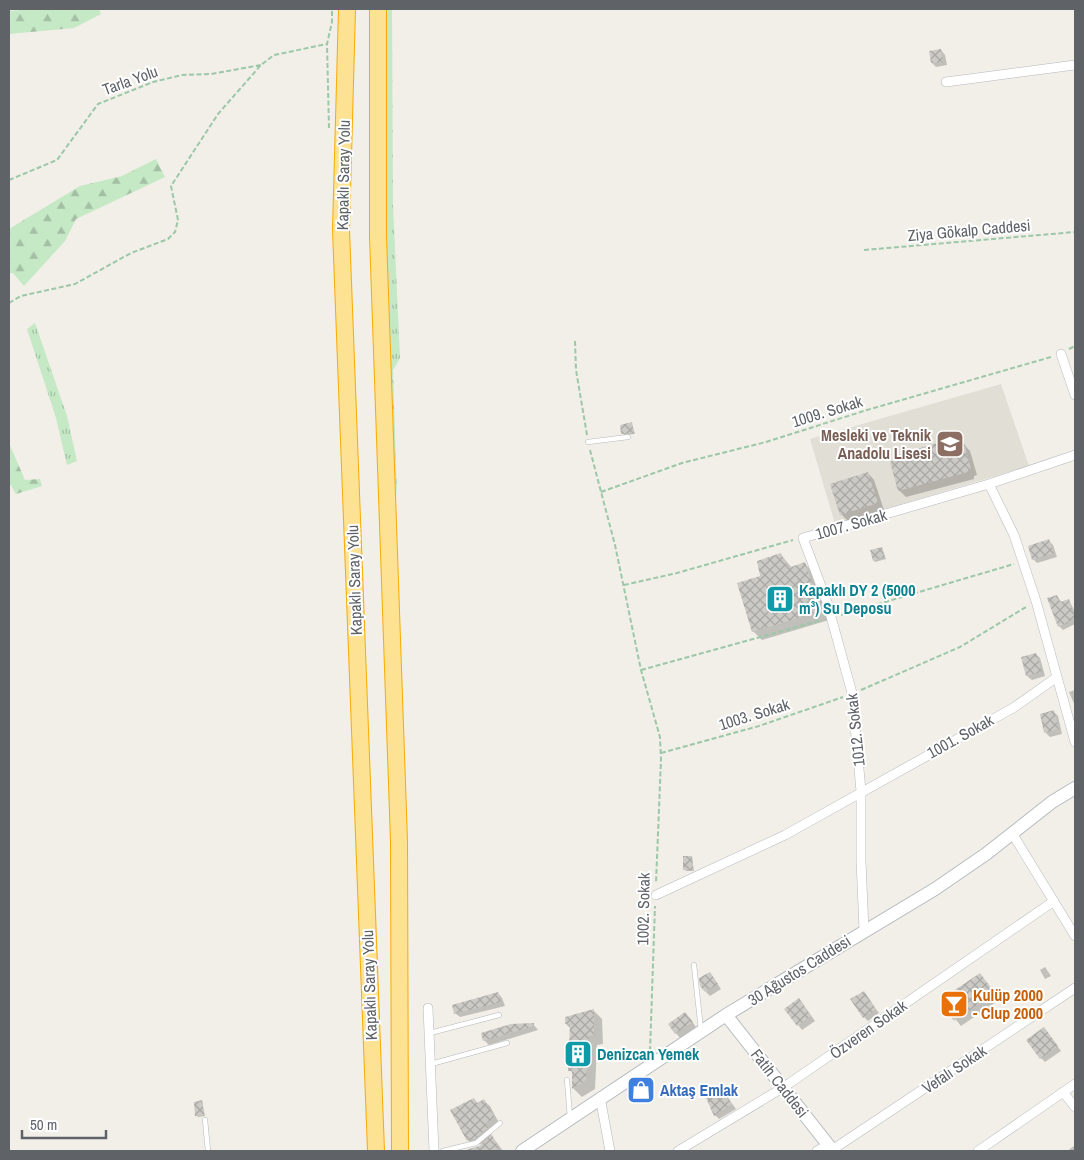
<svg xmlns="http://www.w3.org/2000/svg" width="1084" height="1160" font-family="'Archivo Narrow',sans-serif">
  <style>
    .education { fill: #e1ded6 }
    .grass { fill: url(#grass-tufts) }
    .forest { fill: url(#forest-firs) }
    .shadow { fill: #0003 }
    .building { fill: url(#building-cross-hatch) }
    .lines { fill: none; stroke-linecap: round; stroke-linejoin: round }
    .lane-casing { stroke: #b5b8bc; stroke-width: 5.5 }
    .street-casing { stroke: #b5b8bc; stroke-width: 10 }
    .secondary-casing { stroke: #b6babf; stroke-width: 14 }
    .highway-casing { stroke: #f9ab00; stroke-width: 18 }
    .path { stroke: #9cc7a9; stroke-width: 2; stroke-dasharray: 5 2.5; stroke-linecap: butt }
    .lane { stroke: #fff; stroke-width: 4.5 }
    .street { stroke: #fff; stroke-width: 9 }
    .secondary { stroke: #fff; stroke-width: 12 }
    .highway { stroke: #fde293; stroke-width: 16 }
    .labels { text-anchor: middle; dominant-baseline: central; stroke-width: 4; stroke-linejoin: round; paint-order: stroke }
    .street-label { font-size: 16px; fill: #5f6368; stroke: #fff }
    .education-label { font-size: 16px; font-weight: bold; fill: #785e54; stroke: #fff; text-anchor: end }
    .culture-label { font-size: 16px; font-weight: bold; fill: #0d838f; stroke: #fff; text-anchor: start }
    .food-label { font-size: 16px; font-weight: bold; fill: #c56008; stroke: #fff; text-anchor: start }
    .shop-label { font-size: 16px; font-weight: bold; fill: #366cbe; stroke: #fff; text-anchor: start }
  </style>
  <defs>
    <pattern id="grass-tufts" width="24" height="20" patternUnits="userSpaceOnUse" patternTransform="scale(1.25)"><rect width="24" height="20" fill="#c5e8c5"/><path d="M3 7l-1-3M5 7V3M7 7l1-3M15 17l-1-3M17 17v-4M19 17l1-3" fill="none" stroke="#a3c0a4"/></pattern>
    <pattern id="forest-firs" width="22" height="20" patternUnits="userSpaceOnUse" patternTransform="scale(1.25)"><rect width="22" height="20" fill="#c5e8c5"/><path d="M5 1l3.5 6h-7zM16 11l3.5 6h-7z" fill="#a3c0a4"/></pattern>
    <pattern id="building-cross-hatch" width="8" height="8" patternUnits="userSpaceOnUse" patternTransform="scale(1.25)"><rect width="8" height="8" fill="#cccac5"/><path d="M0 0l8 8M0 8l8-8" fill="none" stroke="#a9a8a4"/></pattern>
  </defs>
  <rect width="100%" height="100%" fill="#f1efe8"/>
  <path class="education" d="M1001,384L1029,466L835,524L810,439Z"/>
  <path class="grass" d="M384,9H392L393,205L400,358L393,370L397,496L387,422Z
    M35,323L67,416L77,461L67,465L56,418L27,329Z"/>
  <path class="forest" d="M35,9H99L101,14L74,28L9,34V11Z
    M156,159L165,177L76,219L65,241L24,286L13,273H9V229L80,186L122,176Z
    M9,443L25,480L40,479L42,486L16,494L9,482Z"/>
  <path class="shadow" d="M941,50L945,55L947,65L936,67L932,63Z
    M632,424L635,434L624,435L623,433Z
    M958,438L970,451L977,475L974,476V479L906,497L899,490Z
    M868,473L874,480L884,510L848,521L841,514Z
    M1049,541L1053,545L1057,557L1037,563L1033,559Z
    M881,548L886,559L875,562L874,560Z
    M781,555L792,568L805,564L814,573L829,620L762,640L753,631Z
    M1057,596L1062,603L1069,600L1075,612V624L1063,630L1059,626Z
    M1036,654L1040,658L1045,676L1032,680L1027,676Z
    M1075,690V706L1069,692Z
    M1054,712L1058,716L1062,734L1050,737L1045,732Z
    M692,857L694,871H686L685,870Z
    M1045,967L1051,976L1045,979L1040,970Z
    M710,973L721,989L710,996L706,992Z
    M980,974L999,1000L961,1026L941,1001Z
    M863,992L879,1013L868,1021L864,1017Z
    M498,993L502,998L505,1006L460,1017L455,1013Z
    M803,1004L815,1021L802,1030L786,1009Z
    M593,1010L602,1019L603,1044L597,1045L595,1089L582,1097L573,1088V1074L570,1070L571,1029L566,1024Z
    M689,1017L696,1027L680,1038L669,1024Z
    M533,1024L538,1030L489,1045L484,1040Z
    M1048,1033L1061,1051L1045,1062L1041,1058Z
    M722,1090L736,1109L719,1119L715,1115Z
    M474,1099L478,1104L484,1101L490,1106L499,1123L490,1129L492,1133L491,1135L503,1151L468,1150L479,1147L484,1143L473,1146L468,1140Z
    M202,1101L205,1116L198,1117L196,1115Z
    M1074,1146L1075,1151H1067Z"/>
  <path class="building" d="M941,49L943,62L931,63L929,51Z
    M632,422L634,433L621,434L620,425Z
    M958,437L960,444L964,443L971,469L968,470V472L898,491L890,462L894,460L893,456Z
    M868,472L878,503L840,515L830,484Z
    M1049,539L1054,553L1032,560L1028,546Z
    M882,547L885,557L873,561L870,550Z
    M781,553L788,568L805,562L821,611L752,632L737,583L760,576L757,561Z
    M1057,595L1060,602L1069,599L1075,617V619L1067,622L1068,623L1058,627L1047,598Z
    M1036,653L1042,672L1026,676L1021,657Z
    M1054,710L1059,729L1044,733L1040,714Z
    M683,856H692L693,870H683Z
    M710,972L718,984L705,992L700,986L699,978Z
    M980,973L995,993L954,1021L940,1000Z
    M864,991L876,1009L863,1018L850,999Z
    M498,992L501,1002L454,1014L452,1005Z
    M799,998L811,1016L797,1026L784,1009Z
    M594,1009V1035L589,1036L586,1080L572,1089V1071H568L570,1024H565V1017Z
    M685,1012L693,1022L675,1034L668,1024Z
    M534,1023V1026L483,1041L481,1033L511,1024Z
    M1044,1027L1058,1046L1040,1059L1026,1040Z
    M722,1088L732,1104L714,1116L706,1098Z
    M474,1098L477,1103L484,1099L495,1118L485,1123L488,1128L474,1139L467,1141L450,1110Z
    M202,1100L204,1115L195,1116L194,1102Z
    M492,1135L499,1148L493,1151H467L466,1150L479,1146Z"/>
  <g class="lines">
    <defs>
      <path id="lane" d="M588,442L628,437
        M694,965L701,1030
        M430,1033L499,1015
        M431,1064L507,1043
        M567,1080L570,1117
        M205,1120L208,1151
        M443,1151L476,1143L500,1123"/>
      <path id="street" d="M946,82L1075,65
        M1061,354L1075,395
        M989,484L1014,535L1036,601L1075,742
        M1012,833L1075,936
        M656,895L785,835L1013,708L1057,677
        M864,930L861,861V791L852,693L827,602L803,538L989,484L1075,455
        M428,1008L434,1151
        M1063,1092L1075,1107
        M600,1097L610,1151
        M832,1150L1075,988
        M678,1151L784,1087L1054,901
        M817,1151L828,1145
        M978,1151L1075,1084"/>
      <path id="secondary" d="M726,1015L833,1151
        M522,1151L726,1015L935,889L986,854L1052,802L1075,788"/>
      <path id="highway" d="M347,9L341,230L376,1151
        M378,9V236L399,841L400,1151"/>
    </defs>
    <use href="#lane" class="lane-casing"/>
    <use href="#street" class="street-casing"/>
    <use href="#secondary" class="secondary-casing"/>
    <use href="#highway" class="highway-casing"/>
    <path class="path" d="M329,128L327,44L332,22V9
      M9,180L57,160L98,104L153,82L182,75L211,74L261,65
      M864,250L1075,232
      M9,303L21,296L75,284L131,253L168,239L175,232L178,220L171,186L218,114L261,65L274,55L327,44
      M575,341L576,370L587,435
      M1069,349L1075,346
      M590,450L615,545L641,670L660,737L661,759L656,883
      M601,492L682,463L766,442L867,410L1051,357
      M624,585L677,573L793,540
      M841,615L1014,564
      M641,670L822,620
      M861,690L960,647L1026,607
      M661,753L759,726L843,697
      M650,1051L655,906"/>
    <use href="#lane" class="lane"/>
    <use href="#street" class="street"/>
    <use href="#secondary" class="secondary"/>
    <use href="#highway" class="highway"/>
  </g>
  <defs>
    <symbol id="school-square" viewBox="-11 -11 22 22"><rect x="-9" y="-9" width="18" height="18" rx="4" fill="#8d6e63" stroke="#fff"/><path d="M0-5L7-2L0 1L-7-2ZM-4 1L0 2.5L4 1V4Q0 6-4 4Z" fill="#fff"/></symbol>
    <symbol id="building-square" viewBox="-11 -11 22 22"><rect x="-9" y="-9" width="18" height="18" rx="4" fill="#0f9aa8" stroke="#fff"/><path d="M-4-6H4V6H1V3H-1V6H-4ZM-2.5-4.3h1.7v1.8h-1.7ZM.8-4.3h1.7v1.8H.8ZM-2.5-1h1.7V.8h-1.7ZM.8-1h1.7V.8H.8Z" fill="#fff"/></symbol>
    <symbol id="bar-square" viewBox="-11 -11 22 22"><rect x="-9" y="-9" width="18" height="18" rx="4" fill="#e8710a" stroke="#fff"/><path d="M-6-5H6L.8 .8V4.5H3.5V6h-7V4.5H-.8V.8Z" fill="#fff"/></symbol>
    <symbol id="shop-square" viewBox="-11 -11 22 22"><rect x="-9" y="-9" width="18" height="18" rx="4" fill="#3f7fe0" stroke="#fff"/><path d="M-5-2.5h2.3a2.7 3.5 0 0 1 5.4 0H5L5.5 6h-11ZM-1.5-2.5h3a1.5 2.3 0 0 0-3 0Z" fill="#fff"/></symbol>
  </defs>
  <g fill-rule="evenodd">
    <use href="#school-square" x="934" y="428" width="32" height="32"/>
    <use href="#building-square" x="764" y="583" width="32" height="32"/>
    <use href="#bar-square" x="938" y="988" width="32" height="32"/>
    <use href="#building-square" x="562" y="1038" width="32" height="32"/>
    <use href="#shop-square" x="625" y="1074" width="32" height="32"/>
  </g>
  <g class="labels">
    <g class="street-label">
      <text transform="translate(130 80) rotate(-20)">Tarla Yolu</text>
      <text transform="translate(343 175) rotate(-89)">Kapaklı Saray Yolu</text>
      <text transform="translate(969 230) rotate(-5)">Ziya Gökalp Caddesi</text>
      <text transform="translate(827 411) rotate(-17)">1009. Sokak</text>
      <text transform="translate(851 524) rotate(-16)">1007. Sokak</text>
      <text transform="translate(354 580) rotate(-92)">Kapaklı Saray Yolu</text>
      <text transform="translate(754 714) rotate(-17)">1003. Sokak</text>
      <text transform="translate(855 730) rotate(-96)">1012. Sokak</text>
      <text transform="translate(960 736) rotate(-29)">1001. Sokak</text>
      <text transform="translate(643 909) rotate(-89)">1002. Sokak</text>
      <text transform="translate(799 970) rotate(-32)">30 Ağustos Caddesi</text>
      <text transform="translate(369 985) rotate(-92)">Kapaklı Saray Yolu</text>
      <text transform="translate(868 1029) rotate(-35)">Özveren Sokak</text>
      <text transform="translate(954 1069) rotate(-34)">Vefalı Sokak</text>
      <text transform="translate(780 1083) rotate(52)">Fatih Caddesi</text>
    </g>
    <g class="education-label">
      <text x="931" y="435">Mesleki ve Teknik<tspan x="931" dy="18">Anadolu Lisesi</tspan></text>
    </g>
    <g class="culture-label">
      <text x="799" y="590">Kapaklı DY 2 (5000<tspan x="799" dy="18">m³) Su Deposu</tspan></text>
      <text x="597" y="1054">Denizcan Yemek</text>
    </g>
    <g class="food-label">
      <text x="973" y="995">Kulüp 2000<tspan x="973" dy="18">- Clup 2000</tspan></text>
    </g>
    <g class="shop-label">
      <text x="660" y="1090">Aktaş Emlak</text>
    </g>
  </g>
  <rect width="1084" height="1160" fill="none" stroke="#5f6368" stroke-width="20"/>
  <path d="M22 1130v8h84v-8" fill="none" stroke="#5f6368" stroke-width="2.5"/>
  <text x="30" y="1130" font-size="15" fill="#5f6368" stroke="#ffffff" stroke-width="4" paint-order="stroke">50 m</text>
</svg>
